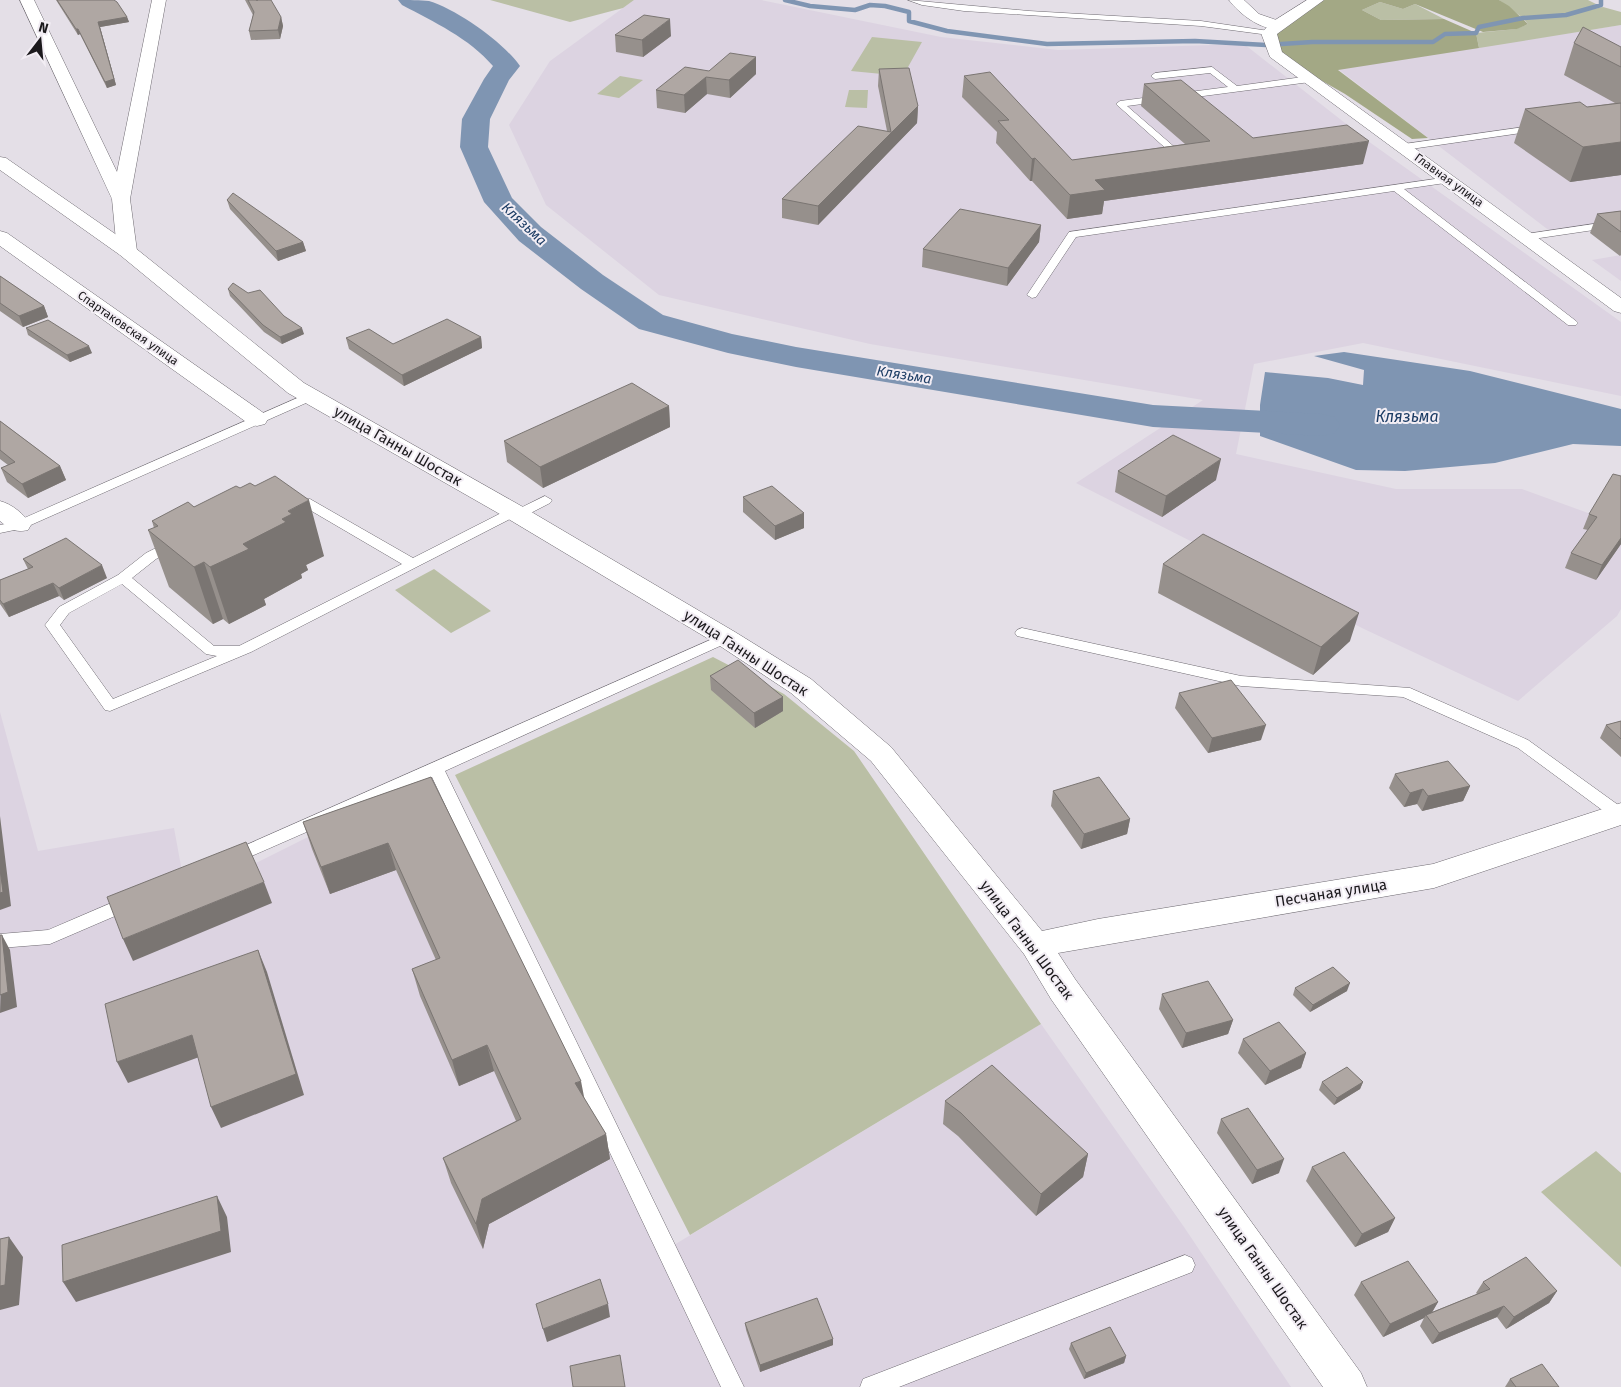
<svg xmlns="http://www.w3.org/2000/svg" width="1621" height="1387" font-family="'Fira Sans',sans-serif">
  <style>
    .built { fill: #dcd3e1 }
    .green { fill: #babfa5 }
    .forest { fill: #a3a885 }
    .water { fill: #7f95b2 }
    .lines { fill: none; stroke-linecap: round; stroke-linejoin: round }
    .stream { stroke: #7f95b2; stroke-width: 4.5 }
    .river { fill: #7f95b2; fill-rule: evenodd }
    .service-casing { stroke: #6f6b72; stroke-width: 1 }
    .minor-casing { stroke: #6f6b72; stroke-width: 1 }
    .secondary-casing { stroke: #6f6b72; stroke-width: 1 }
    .service { fill: #fff; fill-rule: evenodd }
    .minor { fill: #fff; fill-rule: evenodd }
    .secondary { fill: #fff; fill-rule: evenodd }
    .wall { fill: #96908c }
    .shaded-wall { fill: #7a7572 }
    .building { fill: #afa7a3; stroke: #7a7572 }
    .labels { text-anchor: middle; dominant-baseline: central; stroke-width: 4; stroke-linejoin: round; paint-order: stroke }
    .far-street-label { font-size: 12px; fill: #1b191c; stroke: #f2edf4 }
    .far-water-label { font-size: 14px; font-style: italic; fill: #1c3c64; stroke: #f2edf4 }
    .street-label { font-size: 15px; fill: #1b191c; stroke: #f2edf4 }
    .water-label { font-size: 16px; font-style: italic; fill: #1c3c64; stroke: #f2edf4 }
  </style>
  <rect width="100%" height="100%" fill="#e4dfe7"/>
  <path class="built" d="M634,0H761L941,37L1058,50L1244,44L1368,141L1621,322V396L1363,343L1254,364L1236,454L1396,489H1522L1621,525V609L1617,616L1518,701L1364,629L1076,483L1203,400L870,344L659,295L546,205L509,125L550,61Z
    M1621,25V226L1555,235L1338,69Z
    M1621,255V281L1592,260Z
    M0,712L38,851L174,828L185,888L254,864L424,779L659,1254L1041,1024L1184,1227L1291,1387H0Z"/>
  <path class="green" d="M490,0H634L623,8L570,22Z
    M1499,0H1588L1596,4L1571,14L1603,7L1621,12V25L1479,48L1476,33L1516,29L1528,24L1523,18Z
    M1380,2L1403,9L1415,4L1444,19L1381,20L1362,10Z
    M872,37L922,42L903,76L851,71Z
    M620,76L643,80L619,98L597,94Z
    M849,90H868L867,108L845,107Z
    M434,569L491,611L451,633L395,590Z
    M713,657L784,694L854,751L1041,1024L690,1235L455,775Z
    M1596,1151L1621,1173V1267L1541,1192Z"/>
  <path class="forest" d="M1318,0H1499L1509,6L1528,24L1517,29L1483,32L1415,4L1403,9L1380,2L1362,10L1381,20L1444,19L1476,33L1479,48L1338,70L1428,138L1412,139L1345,94L1275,54L1277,25Z"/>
  <path class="water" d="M1344,352L1470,371L1621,409V446L1573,444L1495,463L1405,471L1356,470L1260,436V405L1265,372L1328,378L1363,385L1364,370L1314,356Z"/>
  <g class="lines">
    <path class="stream" d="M785,0L810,6L855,10L870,5L885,6L909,12V21L947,31L1047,44L1195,41L1266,45L1312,42H1433L1445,34L1476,33L1479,27L1523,18L1566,15L1601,5V0"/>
    <path class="river" d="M398,0C408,0 421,0 429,1C458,10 503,42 520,66L509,80L490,119L488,147L512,198L541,227L603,275L663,315L732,334L796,347L1153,405L1322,414L1335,417L1340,425L1335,433L1322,436L1153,427L796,367L728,353L639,329L581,289L519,241L484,202L460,147L462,119L484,79L493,66C469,38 434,22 402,5Z"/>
    <defs>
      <path id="service" d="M908,0L1029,11L1201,21L1269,31L1273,33L1269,35L1201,26L964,11L922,5Z
        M1212,67L1237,86L1310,76L1314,79L1310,82L1127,106L1186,157L1188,159L1183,162L1180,161L1116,104L1120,101L1228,87L1210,73L1155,79L1151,76L1155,73Z
        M1539,125L1544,128L1542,130L1404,150L1399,147L1404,144Z
        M1449,177L1452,178V182L1404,189L1576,321L1578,323L1576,325H1568L1394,191L1076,237L1036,297L1032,298L1027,295L1069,232Z
        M1621,220V226L1526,240L1521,237L1526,234Z
        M311,392L317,396L315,399L24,528L0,533V525L15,522Z
        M545,496L552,500L550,503L523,517H514L251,652L110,711L105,710L45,625L59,607L118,575L146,553L174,539L181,543L179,546L156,559L132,578L214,646H239L402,564L303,506H287L285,503L287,500L310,499L413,558L509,509H518ZM122,584L206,654L217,656L113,699L60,625L69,613Z
        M1022,628L1241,676L1410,688L1528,740L1621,807V819L1613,818L1518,748L1403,697L1241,686L1017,636L1015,633L1017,630Z
        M726,633L731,635L733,638L731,641L445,771L744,1387H721L432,777L238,862L232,864L226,862L224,858L226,854Z
        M130,895L136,897L139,902L136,907L50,944L0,948V934L48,930Z
        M1185,1255L1192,1258L1195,1265L1192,1272L899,1387H860L863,1379L871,1376Z"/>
      <path id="minor" d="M20,0H34L117,172L152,0H166L130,199L137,251L134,255L127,257L120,255L117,251L112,199Z
        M1229,0H1244L1259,14L1282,22L1284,25L1282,28C1264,33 1239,14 1229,0Z
        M0,231L7,233L265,414L268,419L265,424L257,426L249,424L0,246Z
        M0,501C12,504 24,514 31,525L28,530C15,533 10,529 0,521Z"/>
      <path id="secondary" d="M1307,0H1324L1277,34L1282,52L1621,298V313L1614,311L1270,57L1261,33L1272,22Z
        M0,157L6,158L134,247L304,383L523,507L735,632L811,679L891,747L1042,931L1098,919L1433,864L1621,803V825L1434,888L1058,953L1075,979L1361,1373L1367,1387H1323L1051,999L1024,954L871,761L791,693L717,644L505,517L288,393L120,255L0,170Z"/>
    </defs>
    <use href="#service" class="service-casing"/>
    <use href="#minor" class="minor-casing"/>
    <use href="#secondary" class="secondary-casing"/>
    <use href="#service" class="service"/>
    <use href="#minor" class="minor"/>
    <use href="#secondary" class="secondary"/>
  </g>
  <path class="wall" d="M56,0H114L127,17L129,22L100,27L116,85L107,88L80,34L78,35Z
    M245,0H257L281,17L283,26L280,39L251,40L249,31L253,15Z
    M615,35L671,36L643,57L616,52Z
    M1574,43L1621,47V175L1570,182L1514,143L1525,109L1587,107L1615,103L1564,75Z
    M756,57V74L730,98L707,94L685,113L657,108L656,90L709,71Z
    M879,69L918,106L917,123L818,225L782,218V199L887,131L878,86Z
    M964,76L1072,160L1185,144L1141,106L1144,84L1253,138L1363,164L1104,201L1102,214L1067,219L1032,181H1030L996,143L997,132L962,97Z
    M227,200L303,242L306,251L278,261L230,209Z
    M1621,211V255L1620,256L1590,233L1597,214Z
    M1041,225L1039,242L1007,286L922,267L923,249Z
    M0,276L44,306L48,317L23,327L0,311Z
    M228,289L284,316L304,334L282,344L264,332L230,296Z
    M26,328L92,353L70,362L28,335Z
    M481,337L482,348L404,386L349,349L346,338L393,344Z
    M669,406L670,427L543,488L507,462L504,441Z
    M0,421L60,466L66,480L28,498L7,482L1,468L8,465L0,459Z
    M1118,471L1216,480L1162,517L1115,492Z
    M1621,476V544L1596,580L1565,568L1571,553L1588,530L1583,529L1589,514Z
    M240,488L324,556L306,565L308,570L301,574L302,578L264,599L266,605L229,624L223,619L213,624L169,587L148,530L154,528L152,521L194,507Z
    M743,497L804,513V528L775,540L743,512Z
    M23,559L107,578L64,600L59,596L9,617L0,604V580L28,569Z
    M1163,564L1350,641L1313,675L1158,593Z
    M710,676L783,697V711L755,728L711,690Z
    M1179,693L1261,740L1208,753L1175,708Z
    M1621,721V757L1600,738L1606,725Z
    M1395,774L1470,786L1463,801L1422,811L1417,804L1404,807L1389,788Z
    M431,777L584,1098L606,1134L610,1159L489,1224L483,1249L451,1183L443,1158L516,1121L494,1071L459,1086L420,996L412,969L436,960L396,870L330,894L312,849L303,822Z
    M1053,791L1130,819L1127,834L1081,849L1051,806Z
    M1295,988L1347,991L1310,1012L1293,995Z
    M1162,994L1233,1020L1228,1034L1182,1048L1159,1009Z
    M1243,1039L1306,1053L1301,1068L1265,1085L1238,1053Z
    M1322,1082H1363L1360,1089L1334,1105L1319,1090Z
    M945,1101L1088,1154L1083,1177L1036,1216L958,1136L943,1124Z
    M1221,1119L1279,1173L1252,1184L1217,1133Z
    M1312,1167L1395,1218L1388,1232L1355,1247L1306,1181Z
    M1361,1282L1438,1302L1432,1312L1477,1294L1476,1293L1483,1282L1557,1291L1549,1303L1506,1329L1497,1317L1432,1344L1420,1326L1424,1318L1383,1337L1354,1295Z
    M745,1323L833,1339V1345L760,1372L746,1330Z
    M1071,1343L1126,1356L1124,1363L1084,1379L1069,1349Z
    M1510,1379L1559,1387H1505Z"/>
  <path class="shaded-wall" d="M127,17L129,22L100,27L116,85L107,88L105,82L98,22Z
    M281,17L283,26L280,39L278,30Z
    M670,19L671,36L643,57L642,40Z
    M76,29H78L80,34L78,35Z
    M756,57V74L730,98L729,80Z
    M706,77L707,94L685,113L684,95Z
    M918,106L917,123L818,225V206Z
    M1369,141L1363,164L1104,201L1102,214L1067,219L1070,195L1095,180Z
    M1621,142V175L1570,182L1583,147Z
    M1035,158L1032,181H1030L1032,159Z
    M1041,225L1039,242L1007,286L1008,268Z
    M303,242L306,251L278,261L276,251Z
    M44,306L48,317L23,327L19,316Z
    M302,328L304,334L282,344L280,337Z
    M481,337L482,348L404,386L402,375Z
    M89,346L92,353L70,362L67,355Z
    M669,406L670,427L543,488L540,467Z
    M1221,459L1216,480L1162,517L1166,496Z
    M60,466L66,480L28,498L22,484Z
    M309,500L324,556L306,565L308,570L301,574L302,578L264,599L266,605L229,624L210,567L243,544L282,519L288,511Z
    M804,513V528L775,540V526Z
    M1621,538V544L1596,580L1602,565Z
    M204,562L223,619L213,624L194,567Z
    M102,565L107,578L64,600L59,588Z
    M53,583L59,596L9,617L3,604Z
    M1359,613L1350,641L1313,675L1321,647Z
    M783,697V711L755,728L754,713Z
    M1266,725L1261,740L1208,753L1212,738Z
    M1470,786L1463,801L1422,811L1428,796Z
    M1423,789L1417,804L1404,807L1410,793Z
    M0,816L11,906L0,910Z
    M1130,819L1127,834L1081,849L1084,834Z
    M388,843L396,870L330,894L321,867Z
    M264,882L272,903L133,961L123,939Z
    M2,935L10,950L17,1007L0,1013Z
    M258,950L267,972L304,1095L221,1128L211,1107Z
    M1350,983L1347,991L1310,1012L1313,1005Z
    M1233,1020L1228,1034L1182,1048L1186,1033Z
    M192,1035L202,1056L128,1083L117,1062Z
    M487,1045L494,1071L459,1086L452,1060Z
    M1306,1053L1301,1068L1265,1085L1270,1071Z
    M581,1081L586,1107L575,1083Z
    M1363,1082L1360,1089L1334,1105L1337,1098Z
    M606,1134L610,1159L489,1224L483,1249L476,1224L482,1199Z
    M1088,1154L1083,1177L1036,1216L1041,1194Z
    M1284,1159L1279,1173L1252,1184L1257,1170Z
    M217,1196L227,1217L231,1252L76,1302L63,1282Z
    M1395,1218L1388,1232L1355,1247L1362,1234Z
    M9,1237L23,1257L19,1305L0,1310V1286Z
    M1557,1291L1549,1303L1506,1329L1514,1317Z
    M1438,1302L1430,1316L1426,1315L1424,1318L1383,1337L1390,1324Z
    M608,1304L610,1317L547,1342L543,1329Z
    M1504,1306L1497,1317L1432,1344L1439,1333Z
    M833,1339V1345L760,1372V1365Z
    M1126,1356L1124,1363L1084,1379L1086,1373Z"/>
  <path class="building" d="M57,0H114L117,2L127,17L98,22L114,79L105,82L78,29H76Z
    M248,0H257V1V0H271L281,17L278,30L249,31L254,12Z
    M644,15L670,19L642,40L615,35Z
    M1583,27L1621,47V67L1574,43Z
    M730,53L756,57L729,80L706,77L684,95L656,90L685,67L709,71Z
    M909,68L918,106L818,206L782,199L858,126L891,132L879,69Z
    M990,72L1072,160L1210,141L1144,84L1181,80L1253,138L1347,125L1369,141L1095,180L1105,190L1070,195L1035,158L1032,159L998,121L1009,120L964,76Z
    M1580,102L1587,107L1621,103V142L1583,147L1525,109Z
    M233,193L303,242L276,251L227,200Z
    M960,209L1041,225L1008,268L923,249Z
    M1621,211V232L1597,214Z
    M0,276L44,306L19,316L0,303Z
    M233,283L248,293L260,290L284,316L302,328L280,337L263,325L228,289Z
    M447,319L481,337L402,375L346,338L369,329L393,344Z
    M48,320L89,346L67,355L26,328Z
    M632,383L669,406L540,467L504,441Z
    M0,421L60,466L22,484L1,468L15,462L0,450Z
    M1173,435L1221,459L1166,496L1118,471Z
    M1613,474L1621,476V538L1602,565L1571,553L1597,517L1589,514Z
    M275,476L309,500L288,511L292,514L282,519L286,522L243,544L249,549L210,567L204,562L194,567L148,530L158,526L152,521L188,502L194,507L236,486L240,488L250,483L255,486Z
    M772,486L804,513L775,526L743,497Z
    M1203,534L1359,613L1321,647L1163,564Z
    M66,538L102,565L59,588L53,583L3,604L0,600V580L33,567L23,559Z
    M738,660L783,697L754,713L710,676Z
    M1231,680L1266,725L1212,738L1179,693Z
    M1621,721V739L1606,725Z
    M1448,761L1470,786L1428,796L1423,789L1410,793L1395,774Z
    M431,777L581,1081L575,1083L606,1134L482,1199L476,1224L443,1158L521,1119L487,1045L452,1060L412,969L440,958L388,843L321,867L303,822Z
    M1099,777L1130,819L1084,834L1053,791Z
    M246,842L264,882L123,939L107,897Z
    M0,869L3,892L0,893Z
    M0,935H2L8,992L0,995Z
    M258,950L296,1074L211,1107L192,1035L117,1062L105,1004Z
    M1333,967L1350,983L1313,1005L1295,988Z
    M1208,981L1233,1020L1186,1033L1162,994Z
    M1279,1022L1306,1053L1270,1071L1243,1039Z
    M992,1065L1088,1154L1041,1194L961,1113L945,1101Z
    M1347,1067L1363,1082L1337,1098L1322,1082Z
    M1248,1108L1284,1159L1257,1170L1221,1119Z
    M1344,1152L1395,1218L1362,1234L1312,1167Z
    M217,1196L221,1231L63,1282L62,1245Z
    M9,1237L5,1285L0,1286V1239Z
    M1526,1257L1557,1291L1514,1317L1504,1306L1439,1333L1426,1315L1490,1289L1483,1282Z
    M1408,1261L1438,1302L1390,1324L1361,1282Z
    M600,1279L608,1304L543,1329L536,1304Z
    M817,1298L833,1339L760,1365L745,1323Z
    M1110,1327L1126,1356L1086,1373L1071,1343Z
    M620,1355L625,1387H573L570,1366Z
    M1542,1364L1559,1387H1516L1510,1379Z"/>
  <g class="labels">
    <g class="far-street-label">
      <text transform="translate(1449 180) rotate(36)">Главная улица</text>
      <text transform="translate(128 328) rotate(35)">Спартаковская улица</text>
    </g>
    <g class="far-water-label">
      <text transform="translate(524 224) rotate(43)">Клязьма</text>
      <text transform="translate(904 375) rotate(9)">Клязьма</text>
    </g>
    <g class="street-label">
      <text transform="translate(398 446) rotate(30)">улица Ганны Шостак</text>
      <text transform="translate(746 653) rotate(33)">улица Ганны Шостак</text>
      <text transform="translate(1331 893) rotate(-9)">Песчаная улица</text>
      <text transform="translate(1027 940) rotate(53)">улица Ганны Шостак</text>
      <text transform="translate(1263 1268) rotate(55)">улица Ганны Шостак</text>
    </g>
    <g class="water-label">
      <text x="1407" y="416">Клязьма</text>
    </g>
  </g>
  <g transform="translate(40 40) rotate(16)" stroke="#f2edf4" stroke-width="4" paint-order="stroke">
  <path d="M0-4L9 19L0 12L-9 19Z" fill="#1b191c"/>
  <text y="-8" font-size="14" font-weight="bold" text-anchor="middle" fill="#1b191c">N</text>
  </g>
</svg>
